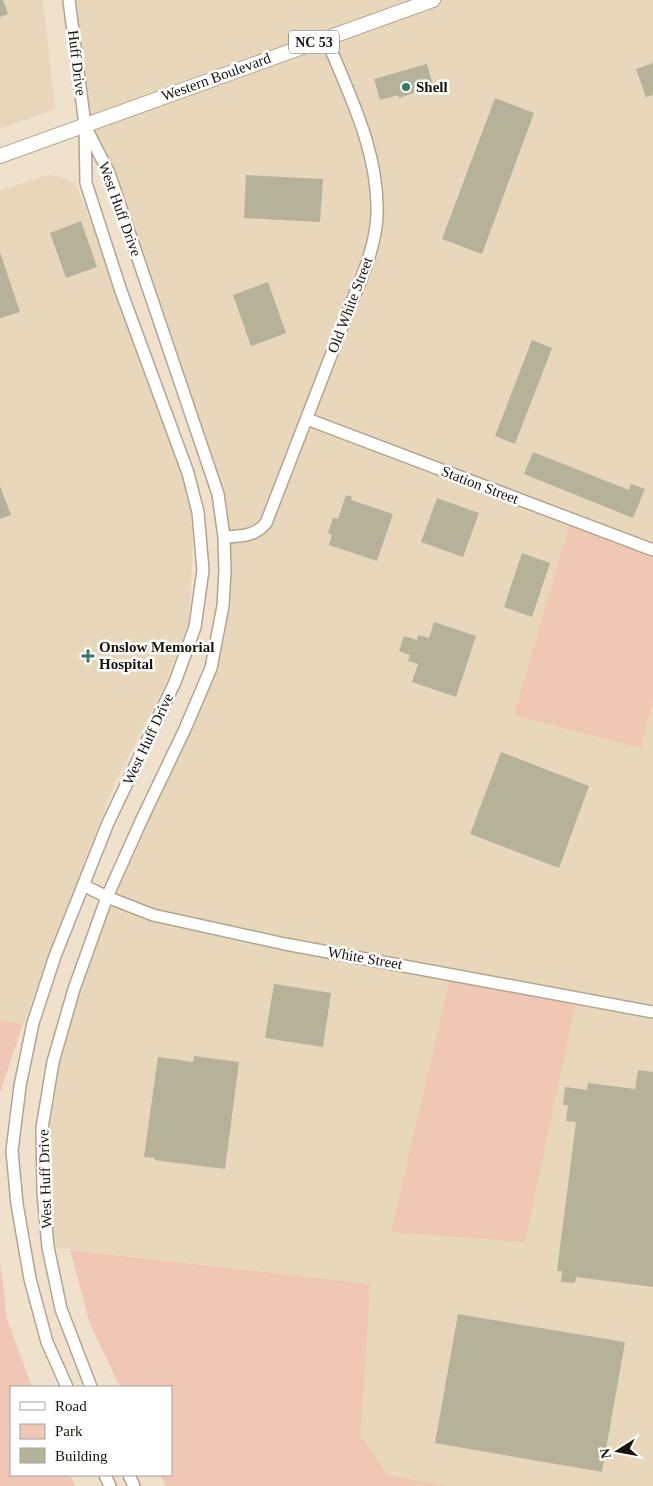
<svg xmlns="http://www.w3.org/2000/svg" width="653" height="1486" font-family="'Times New Roman',serif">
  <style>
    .built { fill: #e8d7ba }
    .green { fill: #f0c6b4 }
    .building { fill: #b6b29a }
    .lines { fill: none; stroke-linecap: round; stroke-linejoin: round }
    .minor-casing { stroke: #b2a590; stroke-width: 14 }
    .major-casing { stroke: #b2a590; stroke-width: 16 }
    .minor { stroke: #fff; stroke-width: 11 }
    .major { stroke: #fff; stroke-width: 14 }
    .poi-dot { fill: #367869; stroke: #fff; stroke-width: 2 }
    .labels { text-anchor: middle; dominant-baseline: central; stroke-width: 5; stroke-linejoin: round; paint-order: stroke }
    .shield { fill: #fff; stroke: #5e5b56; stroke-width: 1 }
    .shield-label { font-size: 14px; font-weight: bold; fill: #19150d }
    .street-label { font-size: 15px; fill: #19150d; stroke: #fff }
    .poi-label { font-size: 15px; font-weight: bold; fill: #19150d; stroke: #fff; text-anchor: start }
  </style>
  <rect width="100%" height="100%" fill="#efe1cb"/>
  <path class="built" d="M0,0H43L55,109L0,129Z
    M68,0H653V1486H449L388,1475L361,1436L369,1284L48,1247L42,1128L53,1062L107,897L211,668L223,606L218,494L109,173L85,125Z
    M50,174L75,182L121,302L190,495L193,540L189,622L162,691L116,780L23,1024L0,1020V191Z"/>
  <path class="green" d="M571,519L653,555V700L641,748L514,715Z
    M451,974L577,998L525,1242L391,1232Z
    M0,1020L23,1024L0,1093Z
    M70,1250L370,1284L361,1436L388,1475L449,1486H166L160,1475H171V1387H120L90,1324Z
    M0,1260L7,1319L32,1387H11V1475H70L75,1486H0Z"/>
  <path class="building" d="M0,0H3L8,14L0,17Z
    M653,63V95L646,97L636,69Z
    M427,64L433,85L416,90L417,92L399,98L398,95L380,100L374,79Z
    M495,98L534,113L482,254L442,239Z
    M246,175L323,179L320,222L244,218Z
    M81,221L97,267L66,278L50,233Z
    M0,252L20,312L0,318Z
    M268,282L286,333L251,346L233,295Z
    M532,340L552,348L515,444L495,436Z
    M533,452L629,490L631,484L645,489L633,518L524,474Z
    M0,486L11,515L0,519Z
    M346,495L352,497L351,500L393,514L377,561L329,545L332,535L328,533L333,518L338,519Z
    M437,498L479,513L463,557L421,542Z
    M522,553L550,563L532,617L504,607Z
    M434,622L476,636L456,697L412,682L418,664L408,661L410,655L399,651L404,636L417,640L418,635L429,638Z
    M501,752L589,786L559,868L470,834Z
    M274,984L331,993L323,1047L265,1038Z
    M194,1056L239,1062L225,1169L154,1160L155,1158L144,1157L158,1057L193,1062Z
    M638,1070L653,1072V1287L576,1277L575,1283L561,1282L562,1271H557L576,1122L566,1121L568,1105H563L565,1087L587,1090L588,1083L635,1089Z
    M458,1314L625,1342L602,1472L435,1443Z"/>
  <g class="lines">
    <defs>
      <path id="minor" d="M86,128L109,173L218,494L224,537L225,571L223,606L211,668L185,729L142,819L107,897L74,989L53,1062L42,1128L43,1192L48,1247L61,1309L91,1387
        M307,419L653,550
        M224,537C241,536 254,537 266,523C292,456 318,389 344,322C357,287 376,251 377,214C379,152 349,94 326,38
        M83,885L107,897L153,915L285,944L653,1012
        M67,1387L47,1342L30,1279L17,1204L12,1151L20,1086L33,1023L55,956L108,823L175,682L195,627L203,570L198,512L188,473L121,291L86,183L85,125L69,0
        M105,1475L110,1486
        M129,1475L134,1486"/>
      <path id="major" d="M0,156L433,0"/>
    </defs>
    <use href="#minor" class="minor-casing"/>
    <use href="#major" class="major-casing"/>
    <use href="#minor" class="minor"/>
    <use href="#major" class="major"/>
  </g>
  <g class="poi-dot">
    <circle cx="406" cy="87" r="5"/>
    <path d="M85.5 648.5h5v5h5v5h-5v5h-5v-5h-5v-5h5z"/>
  </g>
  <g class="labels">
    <rect class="shield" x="289" y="30.5" width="50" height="23" rx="4"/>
    <g class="shield-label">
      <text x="314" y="42">NC 53</text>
    </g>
    <g class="street-label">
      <text transform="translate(77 63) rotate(83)">Huff Drive</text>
      <text transform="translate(216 77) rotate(-20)">Western Boulevard</text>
      <text transform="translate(120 209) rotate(70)">West Huff Drive</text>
      <text transform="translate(350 305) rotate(-69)">Old White Street</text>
      <text transform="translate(480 485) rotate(21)">Station Street</text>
      <text transform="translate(148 739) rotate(-65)">West Huff Drive</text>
      <text transform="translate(365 958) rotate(10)">White Street</text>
      <text transform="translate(45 1179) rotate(-92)">West Huff Drive</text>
    </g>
    <g class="poi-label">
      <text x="416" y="87">Shell</text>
      <text x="99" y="647">Onslow Memorial<tspan x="99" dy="17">Hospital</tspan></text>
    </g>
  </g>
  <rect x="10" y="1386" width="162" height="90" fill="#ffffff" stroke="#a3a19e"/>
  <rect x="20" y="1402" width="25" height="8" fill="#ffffff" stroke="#a3a19e"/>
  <text x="55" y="1411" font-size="15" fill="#19150d">Road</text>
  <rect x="20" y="1424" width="25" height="15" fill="#f0c6b4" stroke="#a3a19e"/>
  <text x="55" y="1436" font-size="15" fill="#19150d">Park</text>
  <rect x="20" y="1448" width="25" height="15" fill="#b6b29a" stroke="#a3a19e"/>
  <text x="55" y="1461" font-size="15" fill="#19150d">Building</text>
  <g transform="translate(618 1451) rotate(259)" stroke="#ffffff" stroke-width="4" paint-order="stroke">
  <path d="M0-4L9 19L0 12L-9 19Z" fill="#19150d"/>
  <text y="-8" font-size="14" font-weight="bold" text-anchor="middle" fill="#19150d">N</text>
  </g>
</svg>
